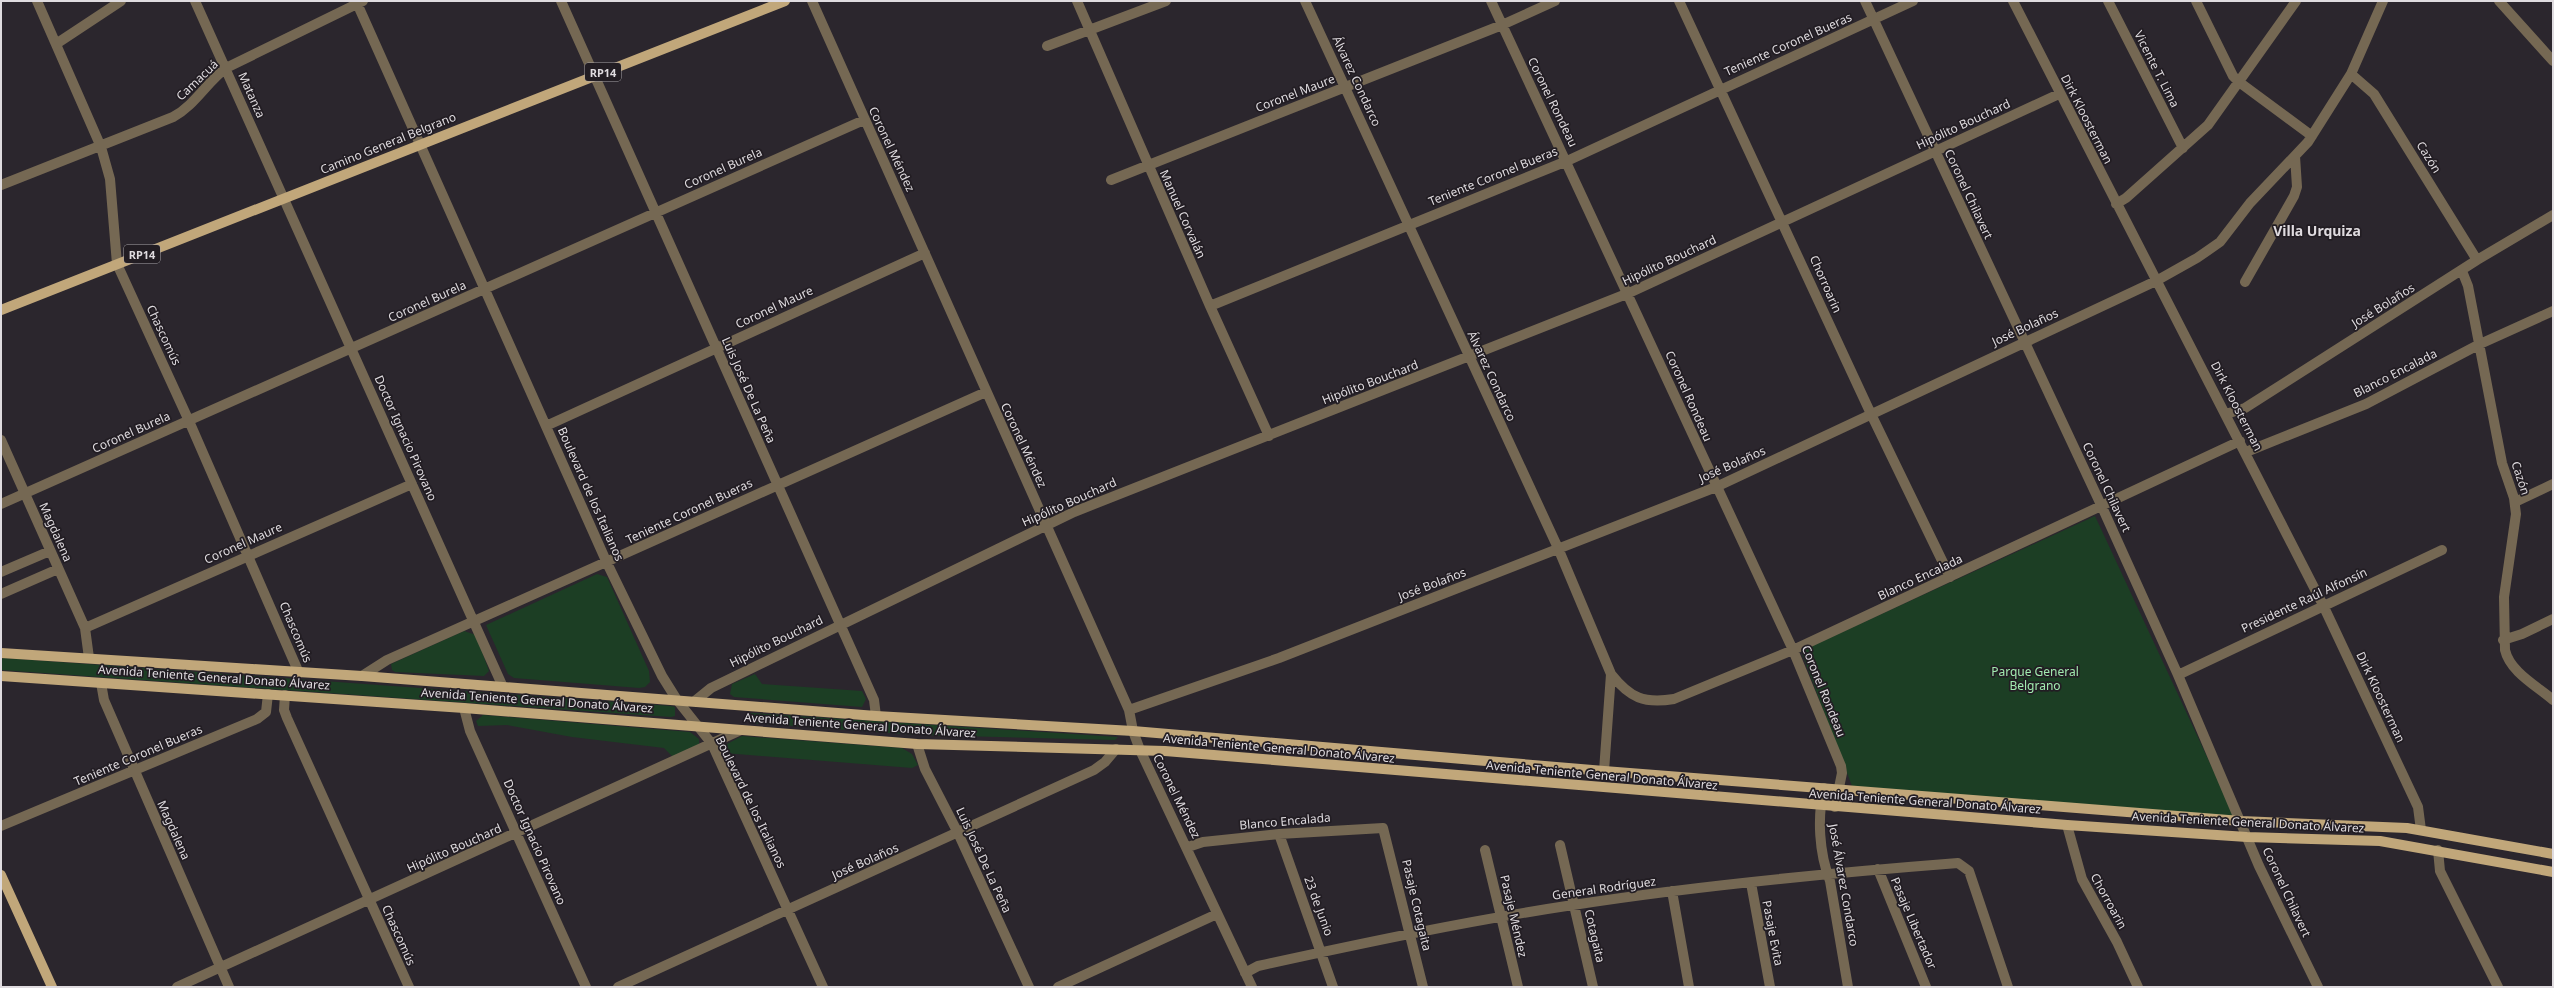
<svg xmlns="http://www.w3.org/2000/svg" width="2554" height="988" font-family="'Noto Sans',sans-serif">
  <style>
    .green { fill: #1c3e24 }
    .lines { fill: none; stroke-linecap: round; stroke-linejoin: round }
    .minor { stroke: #756853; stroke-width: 10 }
    .major { stroke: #c1a77a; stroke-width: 10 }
    .labels { text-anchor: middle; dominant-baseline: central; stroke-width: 3.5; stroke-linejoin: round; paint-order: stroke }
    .shield { fill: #221d23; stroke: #a6a2a7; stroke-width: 1 }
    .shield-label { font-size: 11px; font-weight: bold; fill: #dfdbdf }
    .street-label { font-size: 12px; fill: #dfdbdf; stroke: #221d23 }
    .park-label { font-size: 12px; fill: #a1eaaf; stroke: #221d23 }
    .quarter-label { font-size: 14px; font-weight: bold; fill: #dfdbdf; stroke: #221d23 }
  </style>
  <rect width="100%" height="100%" fill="#2b262d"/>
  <path class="green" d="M2095,516L2235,817L1852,786L1801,651Z
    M597,574L607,577L649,671L650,682L645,687L639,688L514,678L508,674L486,625Z
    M464,631L476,635L489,671L484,676L395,672L392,670L391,664Z
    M4,658L671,706L675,707V716L671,717L1,670V659Z
    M755,674L762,684L862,691L866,699L862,707L734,697L730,694L732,684Z
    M752,713L1118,737L1115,740L918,735L751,723L745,719L747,715Z
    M483,715L690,732L699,739V744L673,757L664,748L572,737L507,725L478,726L476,721Z
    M742,736L902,748L912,754L918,765L912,768L725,753L727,744Z"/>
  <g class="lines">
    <path class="minor" d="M37,1L101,147L110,179L117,264L189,421L299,673
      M195,1L503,687
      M356,1L607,563L662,676L677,700L712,744L823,987
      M561,1L874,700L876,716
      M812,1L1129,710L1133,731L1140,750L1252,987
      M1077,1L1210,306L1269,436
      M1305,1L1558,548L1611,674L1604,771
      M1491,1L1793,650L1841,766L1842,773L1835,807
      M1679,1L1871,414L1950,577
      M1865,1L2102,507L2178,675L2259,866L2318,987
      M2013,1L2323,605L2418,807L2421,830
      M2108,1L2183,148
      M2196,1L2233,76L2239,82L2312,136
      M2499,1L2553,61
      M56,44L121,1
      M1047,46L1166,1
      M2351,74L2374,94L2477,260
      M1111,180L1502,25L1555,1
      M1,185L173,117C195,105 206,83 226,68L363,1
      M2116,204L2126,198L2208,125L2296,1
      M2462,271L2468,286L2502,463L2514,498L2516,514L2504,597L2505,650C2510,672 2537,686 2553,700
      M2245,282L2294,196L2297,187L2295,156
      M1210,306L1567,161L1913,1
      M2226,414L2245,408L2477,260L2553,215
      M546,426L925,253
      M1,440L85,628L89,658
      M2246,452L2366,404L2480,344L2553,311
      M2515,502L2553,484
      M1,504L864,120
      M1,572L50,551
      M1,594L58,569
      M85,628L412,484
      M2503,640L2522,634L2553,619
      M1611,674C1630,698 1644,704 1674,699L1793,650L2240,441
      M2178,675L2442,550
      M362,676L387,660L986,392
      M101,683L104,700L229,987
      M285,695L284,710L287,718L409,987
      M695,701L711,688L1074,512L1629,293L2059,94
      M464,708L470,731L586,987
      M1129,710L1279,658L1716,487L2156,281L2197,258L2220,242L2250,203L2308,142L2351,74L2383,1
      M917,744L925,769L958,833L1029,987
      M1824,788C1817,817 1819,853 1830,881L1848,987
      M2067,825L2082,879L2117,942L2138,987
      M1,826L257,719L266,712L268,694
      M1279,834L1333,987
      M1560,845L1593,987
      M1188,847L1203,842L1279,834L1383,828L1423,987
      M1485,850L1518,987
      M2438,850L2440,871L2498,987
      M1878,869L1926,987
      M1751,883L1770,987
      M1672,891L1689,987
      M1245,973L1258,966C1363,943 1467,921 1573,905C1701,885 1830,873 1958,863L1969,871L2008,987
      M177,987L741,730
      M618,987L1094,770L1105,762L1116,749
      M1058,987L1217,914"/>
    <path class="major" d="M1,310L785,1
      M1,653L362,676L876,716L1133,731L1604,771L2241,821L2407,828L2553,854
      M1,676L464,708L917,744L1165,751L2067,825L2247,837L2380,841L2553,872
      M1,875L52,987"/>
  </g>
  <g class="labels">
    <g class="shield">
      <rect x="585" y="63" width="36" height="18" rx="3"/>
      <rect x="124" y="245" width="36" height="18" rx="3"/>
    </g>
    <g class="shield-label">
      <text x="603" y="72">RP14</text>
      <text x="142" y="254">RP14</text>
    </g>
    <g class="street-label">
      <text transform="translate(1788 44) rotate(-24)">Teniente Coronel Bueras</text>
      <text transform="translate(2157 69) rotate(63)">Vicente T. Lima</text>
      <text transform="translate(197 80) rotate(-44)">Camacuá</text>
      <text transform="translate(1357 81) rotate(65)">Álvarez Condarco</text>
      <text transform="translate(1295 93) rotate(-21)">Coronel Maure</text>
      <text transform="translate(252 95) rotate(66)">Matanza</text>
      <text transform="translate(1553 102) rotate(64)">Coronel Rondeau</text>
      <text transform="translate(2087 119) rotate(63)">Dirk Kloosterman</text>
      <text transform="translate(1963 124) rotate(-25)">Hipólito Bouchard</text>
      <text transform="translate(388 143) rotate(-22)">Camino General Belgrano</text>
      <text transform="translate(892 149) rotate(65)">Coronel Méndez</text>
      <text transform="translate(2429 157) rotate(58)">Cazón</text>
      <text transform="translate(723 168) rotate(-24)">Coronel Burela</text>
      <text transform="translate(1493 176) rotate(-22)">Teniente Coronel Bueras</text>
      <text transform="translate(1969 194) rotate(65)">Coronel Chilavert</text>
      <text transform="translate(1183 214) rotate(66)">Manuel Corvalán</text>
      <text transform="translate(1669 260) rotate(-25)">Hipólito Bouchard</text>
      <text transform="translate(1826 284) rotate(66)">Chorroarin</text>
      <text transform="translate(427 301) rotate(-24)">Coronel Burela</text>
      <text transform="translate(2383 305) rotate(-32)">José Bolaños</text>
      <text transform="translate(774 307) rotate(-25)">Coronel Maure</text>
      <text transform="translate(2025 327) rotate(-25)">José Bolaños</text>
      <text transform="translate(164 335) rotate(65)">Chascomús</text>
      <text transform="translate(2395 373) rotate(-27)">Blanco Encalada</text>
      <text transform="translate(1492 376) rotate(65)">Álvarez Condarco</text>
      <text transform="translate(1370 382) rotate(-21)">Hipólito Bouchard</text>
      <text transform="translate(749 390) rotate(66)">Luis José De La Peña</text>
      <text transform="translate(1689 396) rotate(66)">Coronel Rondeau</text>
      <text transform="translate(2237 406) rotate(63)">Dirk Kloosterman</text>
      <text transform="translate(131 432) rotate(-24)">Coronel Burela</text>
      <text transform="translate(406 438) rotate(66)">Doctor Ignacio Pirovano</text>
      <text transform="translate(1024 445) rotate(65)">Coronel Méndez</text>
      <text transform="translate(1732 464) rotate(-24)">José Bolaños</text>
      <text transform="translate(2521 478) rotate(72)">Cazón</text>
      <text transform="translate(2107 487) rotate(65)">Coronel Chilavert</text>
      <text transform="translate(591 494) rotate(66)">Boulevard de los Italianos</text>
      <text transform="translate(1069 502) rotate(-24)">Hipólito Bouchard</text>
      <text transform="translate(689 511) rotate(-25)">Teniente Coronel Bueras</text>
      <text transform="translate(56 532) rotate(66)">Magdalena</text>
      <text transform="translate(243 543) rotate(-24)">Coronel Maure</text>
      <text transform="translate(1920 577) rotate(-25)">Blanco Encalada</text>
      <text transform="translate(1432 584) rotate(-21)">José Bolaños</text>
      <text transform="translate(2304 600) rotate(-25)">Presidente Raúl Alfonsín</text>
      <text transform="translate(296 632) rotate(67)">Chascomús</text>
      <text transform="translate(776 641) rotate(-26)">Hipólito Bouchard</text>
      <text transform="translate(214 677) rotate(4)">Avenida Teniente General Donato Álvarez</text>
      <text transform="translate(1824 691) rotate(68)">Coronel Rondeau</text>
      <text transform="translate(2381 697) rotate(65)">Dirk Kloosterman</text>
      <text transform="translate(537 700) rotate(4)">Avenida Teniente General Donato Álvarez</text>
      <text transform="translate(860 725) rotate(4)">Avenida Teniente General Donato Álvarez</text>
      <text transform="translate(1279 748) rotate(5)">Avenida Teniente General Donato Álvarez</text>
      <text transform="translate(138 755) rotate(-23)">Teniente Coronel Bueras</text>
      <text transform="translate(1602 775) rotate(5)">Avenida Teniente General Donato Álvarez</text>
      <text transform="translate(1177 796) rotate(64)">Coronel Méndez</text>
      <text transform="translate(1925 801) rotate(4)">Avenida Teniente General Donato Álvarez</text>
      <text transform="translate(751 802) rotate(64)">Boulevard de los Italianos</text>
      <text transform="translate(1285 821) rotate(-5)">Blanco Encalada</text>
      <text transform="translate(2248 822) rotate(3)">Avenida Teniente General Donato Álvarez</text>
      <text transform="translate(174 830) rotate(66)">Magdalena</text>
      <text transform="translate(535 842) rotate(66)">Doctor Ignacio Pirovano</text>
      <text transform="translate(454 848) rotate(-24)">Hipólito Bouchard</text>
      <text transform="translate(984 860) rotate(65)">Luis José De La Peña</text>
      <text transform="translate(865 861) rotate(-24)">José Bolaños</text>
      <text transform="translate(1844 885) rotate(80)">José Álvarez Condarco</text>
      <text transform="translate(1604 888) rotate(-8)">General Rodríguez</text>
      <text transform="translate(2287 892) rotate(65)">Coronel Chilavert</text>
      <text transform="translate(2109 901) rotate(61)">Chorroarin</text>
      <text transform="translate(1417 905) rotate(77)">Pasaje Cotagaita</text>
      <text transform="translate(1319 906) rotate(70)">23 de Junio</text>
      <text transform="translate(1514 916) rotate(77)">Pasaje Méndez</text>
      <text transform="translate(1914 923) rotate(67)">Pasaje Libertador</text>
      <text transform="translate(1773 933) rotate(79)">Pasaje Evita</text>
      <text transform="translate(399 935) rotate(66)">Chascomús</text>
      <text transform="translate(1595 936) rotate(77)">Cotagaita</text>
    </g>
    <g class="park-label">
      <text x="2035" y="671">Parque General<tspan x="2035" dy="14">Belgrano</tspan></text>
    </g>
    <g class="quarter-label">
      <text x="2317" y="230">Villa Urquiza</text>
    </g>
  </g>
  <rect width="2554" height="988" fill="none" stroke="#dfdbdf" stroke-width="4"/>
</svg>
